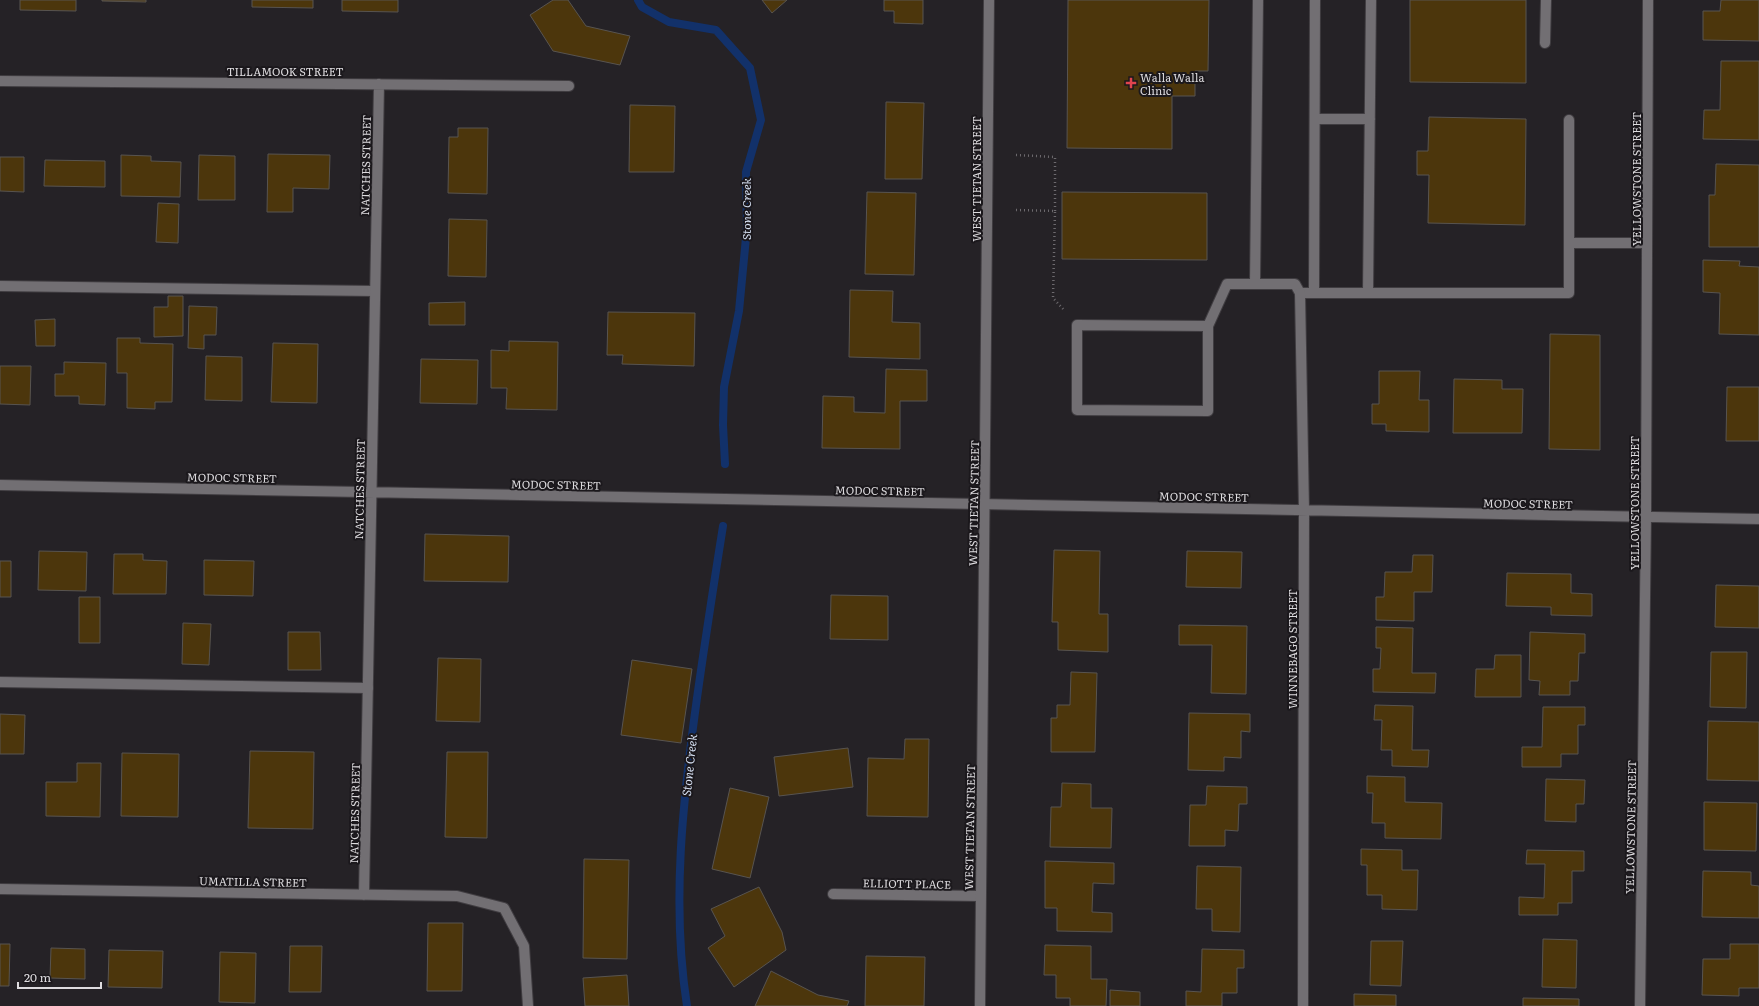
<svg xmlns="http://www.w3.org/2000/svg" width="1759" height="1006" font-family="Literata,serif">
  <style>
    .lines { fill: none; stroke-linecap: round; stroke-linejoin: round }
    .stream { stroke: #12316a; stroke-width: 8 }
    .building { fill: #4c360c; stroke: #585450 }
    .service-casing { stroke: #403d41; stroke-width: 12 }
    .minor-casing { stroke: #403d41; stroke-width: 12 }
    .secondary-casing { stroke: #403d41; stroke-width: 12 }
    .path { stroke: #6d6a6e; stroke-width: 2.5; stroke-dasharray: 1 3; stroke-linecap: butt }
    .service { stroke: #726f73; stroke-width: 10 }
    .minor { stroke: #726f73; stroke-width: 10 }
    .secondary { stroke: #726f73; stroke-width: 10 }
    .health-dot { fill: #e0444e; stroke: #1b181c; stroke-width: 1.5 }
    .labels { text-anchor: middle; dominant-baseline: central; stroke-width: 4; stroke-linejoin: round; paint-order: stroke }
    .street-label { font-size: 11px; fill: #dedcdf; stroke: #1b181c }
    .poi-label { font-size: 11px; fill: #dedcdf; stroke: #1b181c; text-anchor: start }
    .water-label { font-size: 12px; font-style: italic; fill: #d4def0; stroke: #1b181c }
  </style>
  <rect width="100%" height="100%" fill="#252226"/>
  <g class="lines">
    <path class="stream" d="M638,0L642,7L669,22L716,30L750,68L761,120L746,172L747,227L739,311L724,387L723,425L725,464
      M687,1006C671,904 683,799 697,698C705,641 714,583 723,526"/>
  </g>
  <path class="building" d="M20,0H76V11L20,10Z
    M102,0H146V2L102,1Z
    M252,0H313V8L252,7Z
    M342,0H398V12L342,11Z
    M553,0H568L586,26L630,36L620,65L553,51L530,15Z
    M762,0H787L772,13Z
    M884,0H923V24L894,23V11H884Z
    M1068,0H1209L1208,71H1195V96H1172V149L1067,148Z
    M1410,0H1526V83L1410,82Z
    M1721,0H1759V41L1703,40V11H1720Z
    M1721,61H1759V140L1703,139L1704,110H1720Z
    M886,102L924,103L922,179H885Z
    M630,105L675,106L674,172H629Z
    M1429,117L1526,119L1525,225L1428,223L1429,175H1417V151H1428Z
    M458,128H488L487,194L448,193L449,137H458Z
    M268,154L330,155L329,189L293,188V212H267Z
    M121,155L151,156V161L181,162L180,197L121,196Z
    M199,155L235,156V200H198Z
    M0,157H24V192L0,191Z
    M45,160L105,161V187L44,186Z
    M1716,164L1759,165V247H1709V195H1715Z
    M867,192L916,193L914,275L865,274Z
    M1062,192L1207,193V260L1062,259Z
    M158,203L179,204L178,243L156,242Z
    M449,219L487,220L486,277L448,276Z
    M1703,260L1740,261L1739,266L1759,267V335L1719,334L1720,293L1703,292Z
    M850,290L893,291L892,322L920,323V359L849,357Z
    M168,296H183V336L154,337V307H168Z
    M465,302V325H429V303Z
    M189,306L217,307L216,335H204V349L188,348Z
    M608,312L695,313L694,366L622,364L623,355H607Z
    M55,319V346H36L35,320Z
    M1550,334L1600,335V450L1549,449Z
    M117,338H140V343L173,344L172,402H155V409L127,408V373H117Z
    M509,341L558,342L557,410L506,409L507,388H491V350L509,351Z
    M273,343L318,344L317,403L271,402Z
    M206,356L242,357V401L205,400Z
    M421,359L478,360L477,404L420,403Z
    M64,362L106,363L105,405L79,404V396H55V374H64Z
    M0,366H31L30,405L0,404Z
    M886,369L927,370V401H900V449L822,448L823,396L854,397V412L885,413Z
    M1379,371H1420L1419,400H1429V432L1386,431V424H1372V404H1379Z
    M1454,379L1502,380V389H1523L1522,433H1453Z
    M1727,387H1759V441H1726Z
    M425,534L509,536L508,582L424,581Z
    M1054,550L1100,551L1099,614H1108V652L1058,650V622H1052Z
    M39,551L87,552L86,591L38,590Z
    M1187,551L1242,552L1241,588L1186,587Z
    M114,554H143V560L167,561L166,594H113Z
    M1413,555H1433L1432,592H1414V621L1376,620V597H1384L1385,572H1412Z
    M204,560L254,561L253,596L204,595Z
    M0,561H11V597H0Z
    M1507,573L1571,574V593L1592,594V616L1551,615V607L1506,606Z
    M1716,585L1759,586V628L1715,627Z
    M831,595L888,596V640L830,639Z
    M79,597H100V643H79Z
    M183,623L211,624L209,665L182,664Z
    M1179,625L1247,626L1246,694L1211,693L1212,645H1179Z
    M1376,627L1413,628L1412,673H1436L1435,693L1373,692V669H1380L1381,648H1376Z
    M288,632H320L321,670H288Z
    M1530,632L1585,634V653H1579L1578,681H1570V695H1539L1540,681L1529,680Z
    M1711,652H1747L1746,708L1710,707Z
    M1495,655H1521V697H1475L1476,669H1494Z
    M438,658L481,659L480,722L436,721Z
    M632,660L692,669L681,743L621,735Z
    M1071,672L1097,673L1095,752H1051V718H1057V705H1070Z
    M1375,705L1413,706L1412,750H1429L1428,767L1392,766V750H1381L1382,720H1374Z
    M1543,707H1585V725H1578V754H1561V767H1522V747H1542Z
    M1189,713L1250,714V732L1241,731V758L1224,757V771L1188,770Z
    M0,714L25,715L24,754H0Z
    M1708,721L1759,722V781L1707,780Z
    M905,739H929L928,817L867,816L868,758L904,759Z
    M848,748L853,787L779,796L774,757Z
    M250,751L314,752L313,829L248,828Z
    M447,752H488L487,838L445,837Z
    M122,753L179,754L178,817L121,816Z
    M77,763H101L100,817L46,816V782H77Z
    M1367,776L1405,777V802L1442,803L1441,839L1385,838V823H1372L1373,793H1367Z
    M1546,779L1585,780L1584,804H1576V822L1545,821Z
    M1062,783L1091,784V808H1112L1111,848L1050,847L1051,807H1061Z
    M1207,786L1247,787V804H1239L1238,831L1225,830V846H1189L1190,805H1206Z
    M730,788L769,797L750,878L712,869Z
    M1704,802L1757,803L1756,851L1704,850Z
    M1361,849L1402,850V870H1418L1417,910L1382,909V895H1367V865H1361Z
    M1527,850L1584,851V871H1572V903H1558V915H1519V897L1544,898L1545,864H1526Z
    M584,859L629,860L627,959L583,958Z
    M1045,861L1114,863V884L1093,883L1092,912L1112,913V932L1057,931V908H1045Z
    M1197,866L1241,867L1240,932L1212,931V909H1196Z
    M1703,871L1751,872V885L1759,886V918L1702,917Z
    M759,887L782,932L786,950L734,987L708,948L725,936L711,909Z
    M428,923H463L462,991H427Z
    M1543,939L1577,940L1576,988L1542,987Z
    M1371,941H1403L1401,986L1370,985Z
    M0,944H10L9,986H0Z
    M1730,944H1759V988H1739V996L1702,995L1703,959H1730Z
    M1045,945L1091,946V979H1107L1106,1006H1070V998H1056V975H1044Z
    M290,946H322L321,992H289Z
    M51,948L85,949V979L50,978Z
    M1202,949L1244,950V968H1237V993H1222V1006H1186V991L1201,992Z
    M109,950L163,951L162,988L108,987Z
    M220,952L256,953L255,1003L219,1002Z
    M866,956L925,957L924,1006H865Z
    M771,971L818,995L849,1001L847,1006H755Z
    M627,975L629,1006H585L583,978Z
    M1110,990L1140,992V1006H1110Z
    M1354,994L1396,995V1006H1354Z
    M1523,998L1579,999V1006H1523Z"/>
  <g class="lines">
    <defs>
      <path id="service" d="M1258,0L1255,284H1295L1300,293H1569V120
        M1545,43L1546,0
        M1315,119H1370
        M1569,243H1647
        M0,286L375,291
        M1314,293L1315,0
        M1368,293L1371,0
        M1077,325L1208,326V411L1077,410Z
        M1208,326L1227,284H1255
        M0,682L368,688"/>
      <path id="minor" d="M0,81L569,86
        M1300,293L1304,510L1303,1006
        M0,485L1759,519
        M0,889L457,896L504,908L524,946L528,1006
        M833,894L980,896
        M364,895L379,84
        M1640,1006L1646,517L1648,0"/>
      <path id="secondary" d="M980,1006L989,0"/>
    </defs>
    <use href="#service" class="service-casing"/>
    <use href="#minor" class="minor-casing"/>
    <use href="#secondary" class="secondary-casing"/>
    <path class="path" d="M1016,155L1055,157V211
      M1016,210L1055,211L1053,298L1065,311"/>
    <use href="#service" class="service"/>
    <use href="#minor" class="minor"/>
    <use href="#secondary" class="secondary"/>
  </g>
  <path class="health-dot" d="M1129 77h4v4h4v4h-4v4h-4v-4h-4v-4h4z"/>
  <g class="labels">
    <g class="street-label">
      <text x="285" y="71">TILLAMOOK STREET</text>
      <text transform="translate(365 165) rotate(-89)">NATCHES STREET</text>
      <text transform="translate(976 179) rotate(-90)">WEST TIETAN STREET</text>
      <text transform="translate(1636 179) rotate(-90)">YELLOWSTONE STREET</text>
      <text transform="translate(232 477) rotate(1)">MODOC STREET</text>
      <text transform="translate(556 484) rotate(1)">MODOC STREET</text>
      <text transform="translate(359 489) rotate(-89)">NATCHES STREET</text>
      <text transform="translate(880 490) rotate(1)">MODOC STREET</text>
      <text transform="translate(1204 496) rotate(1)">MODOC STREET</text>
      <text transform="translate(973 503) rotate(-89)">WEST TIETAN STREET</text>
      <text transform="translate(1528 503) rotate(1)">MODOC STREET</text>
      <text transform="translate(1634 503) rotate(-90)">YELLOWSTONE STREET</text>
      <text transform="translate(1292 649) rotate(-90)">WINNEBAGO STREET</text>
      <text transform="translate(354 813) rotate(-89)">NATCHES STREET</text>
      <text transform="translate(969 827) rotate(-89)">WEST TIETAN STREET</text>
      <text transform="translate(1630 827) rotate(-89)">YELLOWSTONE STREET</text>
      <text transform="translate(253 881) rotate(1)">UMATILLA STREET</text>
      <text transform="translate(907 883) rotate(1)">ELLIOTT PLACE</text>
    </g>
    <g class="poi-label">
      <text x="1140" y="77">Walla Walla<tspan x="1140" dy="13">Clinic</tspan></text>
    </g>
    <g class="water-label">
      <text transform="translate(746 209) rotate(-90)">Stone Creek</text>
      <text transform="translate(689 765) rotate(-84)">Stone Creek</text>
    </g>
  </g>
  <path d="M18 982v6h83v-6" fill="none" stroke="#dedcdf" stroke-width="2"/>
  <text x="24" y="982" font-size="12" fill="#dedcdf" stroke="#1b181c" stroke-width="3" paint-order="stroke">20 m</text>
</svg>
